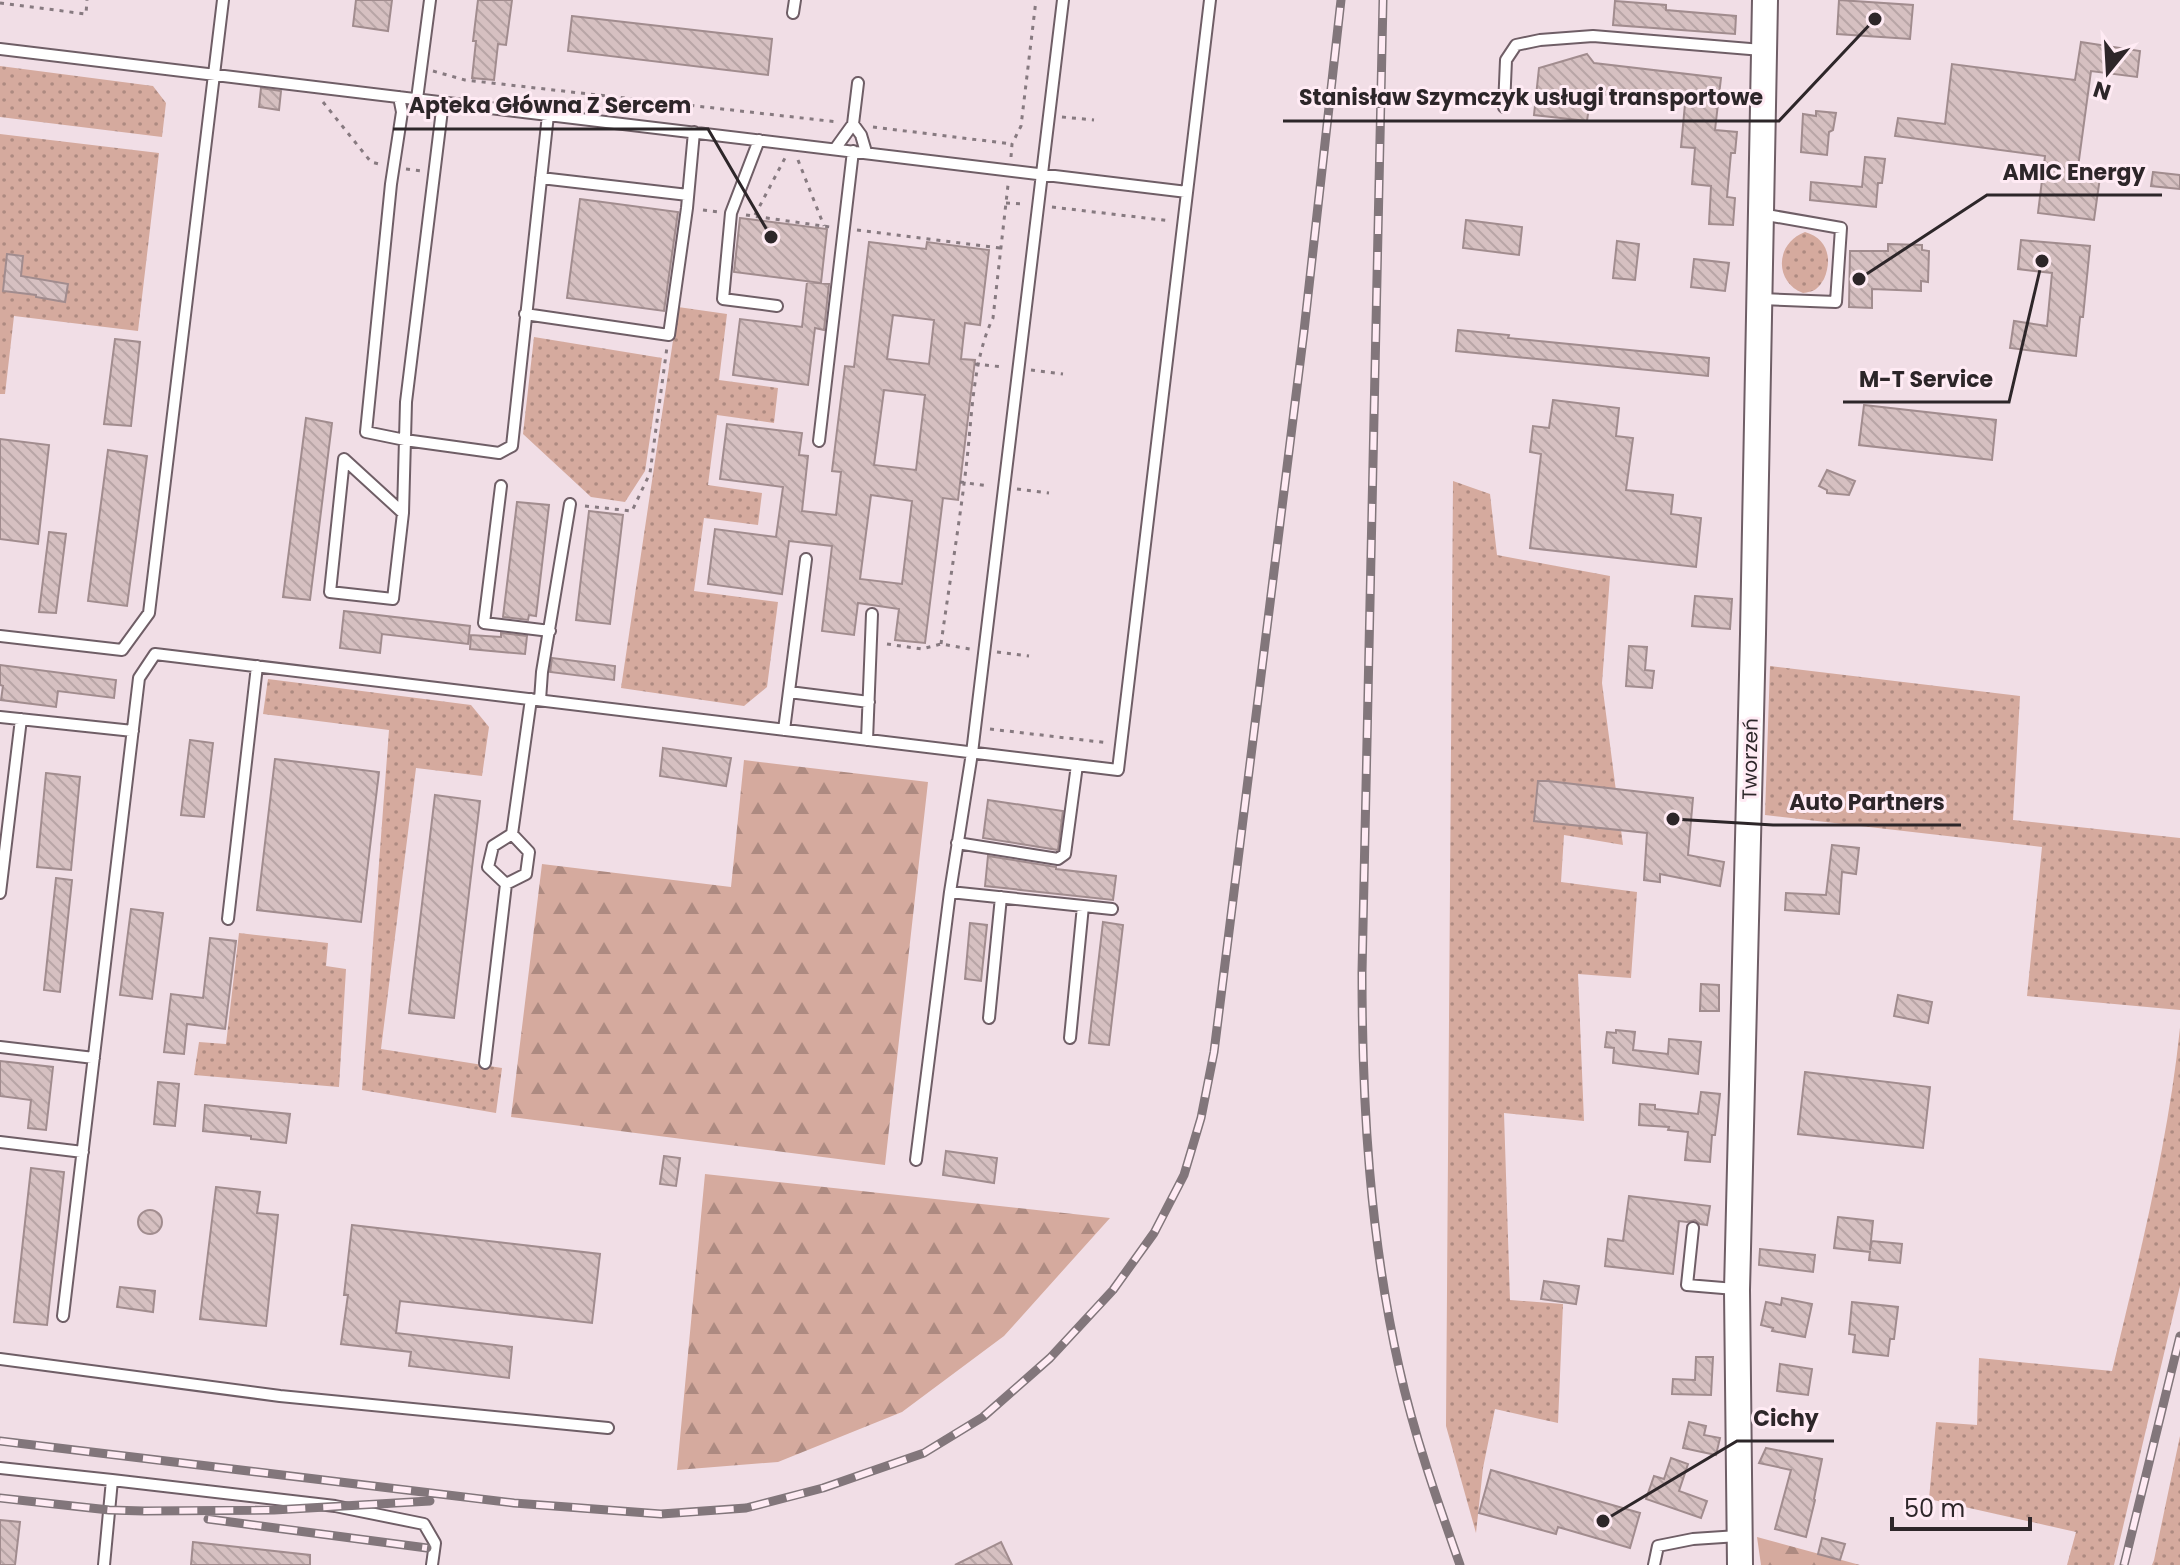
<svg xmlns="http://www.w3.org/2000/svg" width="2180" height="1565" font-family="Poppins,sans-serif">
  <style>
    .grass { fill: url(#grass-dots) }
    .forest { fill: url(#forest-firs) }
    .building { fill: url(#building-back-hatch); stroke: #a18c8e; stroke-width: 2; fill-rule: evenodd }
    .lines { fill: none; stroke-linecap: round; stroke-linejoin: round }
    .service-casing { stroke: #6f5e66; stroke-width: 14 }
    .tertiary-casing { stroke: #6f5e66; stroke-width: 28 }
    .path { stroke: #877a80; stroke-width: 3; stroke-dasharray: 4 6; stroke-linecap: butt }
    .service { stroke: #fff; stroke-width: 10 }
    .tertiary { stroke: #fff; stroke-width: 24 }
    .rail-casing { stroke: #82767b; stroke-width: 9 }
    .rail { stroke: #ffebf4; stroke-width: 6; stroke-dasharray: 18; stroke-linecap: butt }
    .labels { text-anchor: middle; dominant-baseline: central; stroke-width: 6; stroke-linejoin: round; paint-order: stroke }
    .street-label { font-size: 20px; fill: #2d2629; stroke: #ffebf4 }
    .leader { fill: none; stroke: #2d2629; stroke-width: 3 }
    .callout-dot { fill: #2d2629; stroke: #ffebf4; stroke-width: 3 }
    .callout-label { font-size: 22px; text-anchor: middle; font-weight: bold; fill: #2d2629; stroke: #ffebf4; stroke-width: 6; stroke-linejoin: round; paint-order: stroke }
  </style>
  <defs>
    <pattern id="grass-dots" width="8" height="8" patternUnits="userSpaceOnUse" patternTransform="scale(2)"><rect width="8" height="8" fill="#d5aa9e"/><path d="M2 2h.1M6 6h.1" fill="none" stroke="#ad8a81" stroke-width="1.8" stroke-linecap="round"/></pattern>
    <pattern id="forest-firs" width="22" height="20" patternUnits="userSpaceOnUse" patternTransform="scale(2)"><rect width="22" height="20" fill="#d5aa9e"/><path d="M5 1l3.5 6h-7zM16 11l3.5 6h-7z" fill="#ad8a81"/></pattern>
    <pattern id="building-back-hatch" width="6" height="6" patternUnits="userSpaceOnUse" patternTransform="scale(2)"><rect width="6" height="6" fill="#d6c0c1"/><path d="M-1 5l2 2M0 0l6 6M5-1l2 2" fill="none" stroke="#b8a5a6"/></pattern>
  </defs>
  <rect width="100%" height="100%" fill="#f1dee6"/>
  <path class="grass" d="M0,66L153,86L166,103L162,137L0,117Z
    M0,134L159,153L138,331L14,316L5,394H0Z
    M1805,232C1827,238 1833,258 1824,279C1822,282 1819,287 1816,289C1812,292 1808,292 1803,293C1774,282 1775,243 1805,232Z
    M678,307L727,314L719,380L778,388L774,423L717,415L708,485L762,493L758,525L704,518L694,591L778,602L767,687L744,706L621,688Z
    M534,337L662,358L645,471L625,502L591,497L523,434Z
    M1453,481L1490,494L1497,555L1610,576L1602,683L1623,845L1564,835L1561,882L1637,892L1631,978L1578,974L1584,1121L1504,1113L1510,1300L1563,1304L1558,1423L1495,1409L1483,1468L1476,1533L1446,1426Z
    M1770,666L2020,696L2013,820L2180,838V1010L2027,996L2042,847L1765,815Z
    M268,679L471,705L489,727L482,776L416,768L381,1049L502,1068L496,1113L362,1090L389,730L263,714Z
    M239,933L328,943L326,966L346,969L339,1087L194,1075L199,1042L226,1044Z
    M2180,1028V1286L2114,1565H2067L2076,1532L1929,1499L1936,1422L1977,1425L1979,1358L2112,1371C2139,1258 2168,1144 2180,1028Z
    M2180,1436V1565H2152L2154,1560Z"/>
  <path class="forest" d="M744,760L928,782L885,1165L511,1117L542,864L731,887Z
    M705,1174L1110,1218L1004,1336L902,1412L778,1462L677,1470Z
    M1757,1537L1860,1565H1761Z"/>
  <path class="building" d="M356,0H392L388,31L353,26Z
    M478,0H512L506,45L498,44L494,80L472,78L476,41H473Z
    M1839,0L1913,5L1910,39L1837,34Z
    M1615,1L1666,5V10L1736,16L1735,34L1613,25Z
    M572,16L772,39L768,75L568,51Z
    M2081,42L2140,51L2137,77L2091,71L2078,167L2101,170L2094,220L2038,213L2045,156L1895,136L1898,118L1945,124L1952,64L2075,80Z
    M1587,54L1594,63L1721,78L1715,130L1737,132L1735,153H1731L1727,197L1735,198L1733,225L1709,224L1711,186L1692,184L1695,148L1681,147L1685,104L1591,93L1587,121L1534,115L1539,68Z
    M261,88L281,91L279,110L259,107Z
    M1816,111L1836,113L1833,130L1829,132L1827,155L1801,152L1803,114L1816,116Z
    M1865,157L1885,159L1882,183H1878L1876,207L1810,200L1811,182L1862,187Z
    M2153,172L2180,175V189L2151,186Z
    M580,199L678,212L664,311L567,298Z
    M740,218L827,229L821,283L734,272Z
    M1466,220L1522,227L1519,255L1463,248Z
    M2021,240L2090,246L2083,317H2080L2076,356L2010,348L2014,321L2047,326L2052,273L2018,269Z
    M1617,241L1639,244L1635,280L1613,278Z
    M869,242L926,249L927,242L989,250L980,325L965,323L961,359L975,360L958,500L943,498L925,643L895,640L899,609L858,603L854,635L822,631L832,546L789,541L782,594L708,584L715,529L776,537L783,487L720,479L727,424L802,433L799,455L808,456L802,511L836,515L841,472L832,471L845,366L854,367ZM893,315L934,320L929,364L887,359ZM884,390L925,395L916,470L874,465ZM871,495L912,501L902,584L860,579Z
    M1888,244L1922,245V250L1929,251L1928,282L1921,281V291L1872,289V308L1849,307L1850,251H1888Z
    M7,254L23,256L21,276L68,284L65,302L36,297V295L3,291Z
    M1694,259L1729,263L1725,291L1691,287Z
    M807,282L829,284L824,330L815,328L808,385L733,375L740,319L802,327Z
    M1458,330L1509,335L1508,338L1709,358L1708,376L1456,351Z
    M115,339L140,342L131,426L104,424Z
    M1553,400L1619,408L1616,436L1633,438L1626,490L1673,495L1671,514L1701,518L1696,567L1530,548L1541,454L1530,452L1533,426L1549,428Z
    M1864,405L1996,420L1992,460L1859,445Z
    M306,418L332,423L310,600L283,597Z
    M0,439L49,445L38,544L0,539Z
    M108,450L147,456L127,606L88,601Z
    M1827,470L1855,481L1849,495L1827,493V490L1819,486Z
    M517,502L549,505L536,616L529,615L528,620L503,617Z
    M589,511L623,515L610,624L576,620Z
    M49,532L66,534L56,613L39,612Z
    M1695,596L1732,599L1730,629L1692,626Z
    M344,611L470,626L468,644L382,634L380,653L340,648Z
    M501,633L527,636L525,654L470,649L471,635L501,637Z
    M1629,646L1647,647L1645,670L1654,671L1652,688L1626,686Z
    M552,658L615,666L614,680L550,672Z
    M0,665L116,680L114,698L58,691L56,707L1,700L3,686L0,685Z
    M190,740L213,743L204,817L181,815Z
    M663,748L731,758L726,786L660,776Z
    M275,759L379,772L361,922L257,910Z
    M46,773L80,777L71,870L37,867Z
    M1538,781H1548L1693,798L1688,855L1724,862L1720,886L1660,874V882L1644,880L1647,833L1534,821Z
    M435,795L480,801L454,1018L409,1013Z
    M988,800L1063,811L1058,850L983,838Z
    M1832,845L1859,848L1856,874L1842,872L1839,914L1785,910L1786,893L1826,895Z
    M988,856L1056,867V869L1116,876L1113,900L985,886Z
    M56,878L72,880L60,992L44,990Z
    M131,909L163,913L152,999L120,995Z
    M1103,922L1123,925L1109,1045L1089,1043Z
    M970,923L987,925L981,981L965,979Z
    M210,938L236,941L225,1029L187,1024L184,1054L164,1052L171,994L203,998Z
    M1701,984L1719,985V1011H1700Z
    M1898,995L1932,1002L1928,1023L1894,1016Z
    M1616,1030L1635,1032L1633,1050L1668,1054L1669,1039L1701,1042L1698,1074L1613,1063L1614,1048L1605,1047L1607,1032L1616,1033Z
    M0,1061L53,1067L46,1130L28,1128L31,1100L0,1096Z
    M1805,1072L1930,1087L1923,1148L1798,1134Z
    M158,1082L179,1084L175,1126L154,1124Z
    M1701,1092L1720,1094L1715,1135H1712L1710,1162L1685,1160L1688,1132L1668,1130L1669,1127L1639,1125L1640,1104L1655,1105V1109L1698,1114Z
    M205,1105L290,1114L286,1143L251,1139V1136L203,1131Z
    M946,1151L997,1158L994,1183L943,1175Z
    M664,1156L680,1158L676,1186L660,1184Z
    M31,1168L64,1172L47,1325L14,1322Z
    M216,1187L260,1192L257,1213L278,1215L266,1326L200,1319Z
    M1629,1196L1710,1206L1707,1225L1700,1224L1695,1220L1687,1222L1679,1221L1673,1274L1605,1266L1608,1239L1623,1241Z
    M138 1222a12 12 0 1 1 24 0a12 12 0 1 1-24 0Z
    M1838,1217L1873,1221L1870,1250L1872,1241L1902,1244L1900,1263L1869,1260L1870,1252L1834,1248Z
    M352,1225L600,1254L592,1323L400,1301L396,1333L512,1347L509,1378L409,1366L411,1352L341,1344L348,1295H344Z
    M1760,1249L1815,1255L1813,1272L1759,1265Z
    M1544,1281L1579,1286L1576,1304L1541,1299Z
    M120,1287L155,1291L153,1312L117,1307Z
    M1782,1298L1812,1304L1805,1337L1772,1331L1773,1328L1761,1325L1766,1302L1781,1305Z
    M1852,1302L1898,1307L1894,1339H1890L1888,1356L1853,1352L1855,1335L1849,1334Z
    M1696,1357H1713L1711,1395L1672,1394L1673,1379L1695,1380Z
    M1780,1364L1812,1369L1808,1395L1777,1391Z
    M1689,1422L1706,1426L1704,1435L1720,1438L1716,1455L1683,1448Z
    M1766,1448L1822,1459L1814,1499L1815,1500L1806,1537L1775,1529L1791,1470L1759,1463Z
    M1671,1458L1688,1464L1679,1491L1707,1501L1701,1518L1646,1499L1654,1476L1664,1479Z
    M1491,1470L1640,1513L1630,1548L1558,1527L1556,1534L1479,1513Z
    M0,1520L20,1522L15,1565H0Z
    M1822,1538L1845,1544L1840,1560L1818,1554Z
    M193,1542L310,1555V1565H191Z
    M1001,1542L1012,1565H955Z"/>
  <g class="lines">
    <defs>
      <path id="service" d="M793,13L795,0
        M0,49L1187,192
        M399,97L402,112L391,184L366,432L405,440L499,453L512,446L548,115
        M417,99L430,0
        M1504,107L1506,60L1516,45L1540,40L1593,36L1762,50
        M853,124L861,135L866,152
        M759,140L731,213L723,299L777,306
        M835,149L853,124L858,83
        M541,178L688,195
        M1761,214L1841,228L1836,302L1761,299
        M525,314L669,335L687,208L694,132
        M819,441L853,151
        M501,486L484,623L550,631
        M403,513L344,459L330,592L393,599L403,513L406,402L443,102
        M0,636L122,650L149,613L223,0
        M789,692L869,702
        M540,700L542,672L570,504
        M0,717L133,731
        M784,730L806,559
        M867,740L872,614
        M957,843L1058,859L1065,854L1077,765
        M506,884L526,874L529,852L512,834
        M950,892L1112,909
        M0,893L21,719
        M228,919L257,666
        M989,1018L1001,897
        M1070,1038L1083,906
        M0,1047L94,1058
        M485,1063L506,884L488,867L493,846L512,834L531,699
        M0,1142L83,1152
        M916,1160L950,892L972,753L1063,0
        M1693,1228L1687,1285L1735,1289
        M63,1316L139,678L155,654L1118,770L1210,0
        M0,1359L280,1396L608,1428
        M0,1468L112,1480L104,1565
        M112,1480L335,1506L424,1524L435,1543L432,1565
        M1654,1565L1658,1546L1693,1539L1738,1536"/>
      <path id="tertiary" d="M1740,1565L1737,1290L1753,634L1765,0"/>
    </defs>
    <use href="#service" class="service-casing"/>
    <use href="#tertiary" class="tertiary-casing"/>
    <path class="path" d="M0,3L86,14L87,0
      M433,71L465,80L838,122
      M323,102L371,162L379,164
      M1062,117L1094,120
      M873,127L1012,144
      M1011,157L1012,144L1021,126L1036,0
      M798,160L824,226
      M406,169L422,171
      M1006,203L1024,204
      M1052,207L1171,221
      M703,210L719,212
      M746,215L830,227
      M755,215L785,158
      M857,230L1000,248
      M975,364L1003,367
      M1031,370L1063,374
      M960,482L989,486
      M1017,489L1049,493
      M585,506L632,511L650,473L667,347
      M887,644L922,649L941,644L970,649
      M941,644C949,586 959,527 966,468C972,420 972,361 993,318L1008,185
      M997,652L1029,656
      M990,729L1109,743"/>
    <use href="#service" class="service"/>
    <use href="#tertiary" class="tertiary"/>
    <defs>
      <path id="rail" d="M1383,0L1362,973C1362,1106 1370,1237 1399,1367C1414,1435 1437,1500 1460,1565
        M0,1441L514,1503L661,1514L746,1508L823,1488L924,1453L983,1417L1050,1358L1113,1290L1154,1233L1184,1175L1201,1118L1214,1052L1304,331L1341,0
        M0,1498L109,1510L144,1511L274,1510L430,1501
        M208,1519L427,1548
        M2124,1565L2180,1336"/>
    </defs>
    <use href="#rail" class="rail-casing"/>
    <use href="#rail" class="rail"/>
  </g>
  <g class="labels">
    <g class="street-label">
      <text transform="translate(1750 759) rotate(-89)">Tworzeń</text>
    </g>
  </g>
  <path class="leader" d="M1875 19L1779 121H1283M771 237L708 129H393M1859 279L1987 195H2162M2042 261L2009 402H1843M1673 819L1773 825H1961M1603 1521L1737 1441H1834"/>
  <g class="callout-dot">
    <circle cx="1875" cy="19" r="8"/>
    <circle cx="771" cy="237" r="8"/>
    <circle cx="1859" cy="279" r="8"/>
    <circle cx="2042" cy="261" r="8"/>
    <circle cx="1673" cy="819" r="8"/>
    <circle cx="1603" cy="1521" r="8"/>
  </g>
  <g class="callout-label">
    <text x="1531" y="105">Stanisław Szymczyk usługi transportowe</text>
    <text x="550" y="113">Apteka Główna Z Sercem</text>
    <text x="2074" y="180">AMIC Energy</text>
    <text x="1926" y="387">M-T Service</text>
    <text x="1867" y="810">Auto Partners</text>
    <text x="1786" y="1426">Cichy</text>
  </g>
  <g transform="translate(2108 72) rotate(198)" stroke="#ffebf4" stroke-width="6" paint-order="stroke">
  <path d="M0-6L14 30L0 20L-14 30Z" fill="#2d2629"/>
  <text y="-12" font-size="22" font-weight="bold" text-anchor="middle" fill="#2d2629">N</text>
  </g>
  <path d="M1892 1517v12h138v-12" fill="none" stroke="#2d2629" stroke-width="4"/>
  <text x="1904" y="1517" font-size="24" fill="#2d2629" stroke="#ffebf4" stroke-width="6" paint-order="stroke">50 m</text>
</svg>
